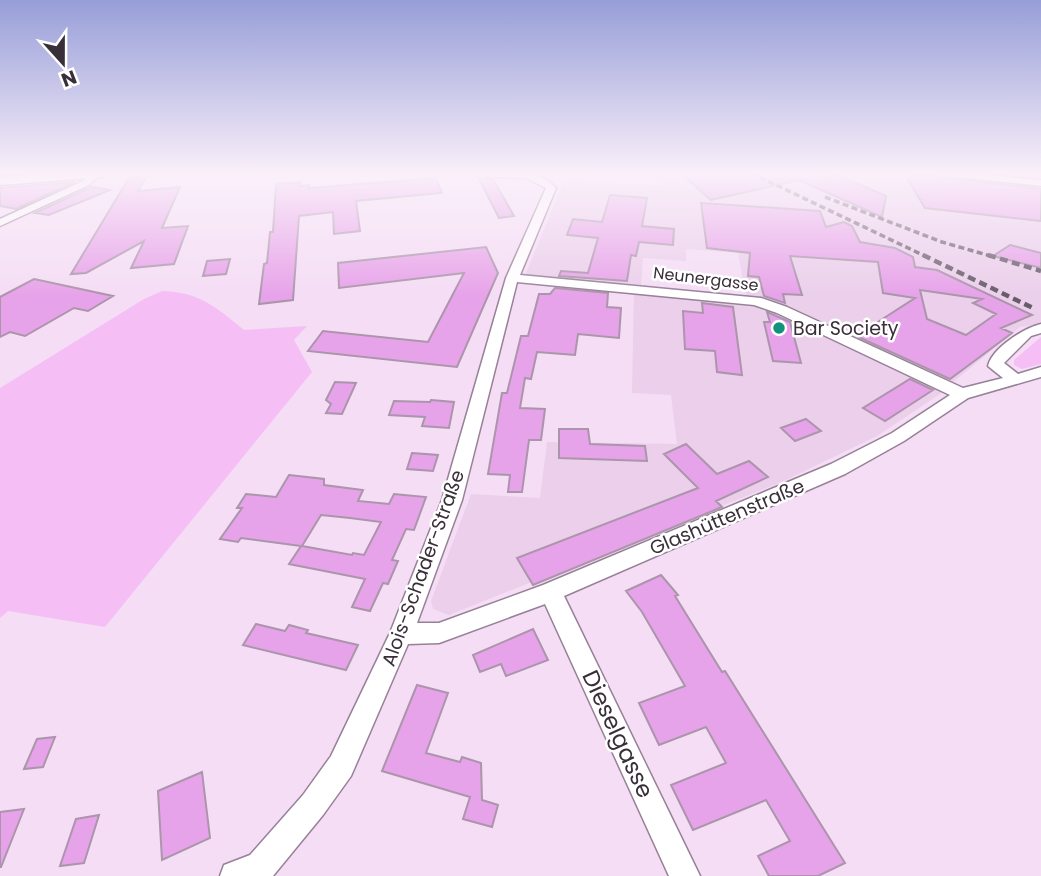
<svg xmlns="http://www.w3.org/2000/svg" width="1041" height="876" font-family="Poppins,sans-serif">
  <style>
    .built { fill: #ebcfeb }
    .green { fill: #f5bff6 }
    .building { fill: #e7a3e9; stroke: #ab95ab; stroke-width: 2; fill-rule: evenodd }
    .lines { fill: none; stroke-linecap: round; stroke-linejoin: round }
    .minor-casing { stroke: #978197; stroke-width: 3 }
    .major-casing { stroke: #978197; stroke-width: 3 }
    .minor { fill: #fff; fill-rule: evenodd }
    .major { fill: #fff; fill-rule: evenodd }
    .rail-far1 { stroke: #695c69; stroke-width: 3.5; stroke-dasharray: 6 3.5; stroke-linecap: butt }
    .rail { stroke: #695c69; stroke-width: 4.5; stroke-dasharray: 8 4.5; stroke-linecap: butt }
    .poi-dot { fill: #11937b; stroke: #fff; stroke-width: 2.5 }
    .labels { text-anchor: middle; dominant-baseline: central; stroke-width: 5; stroke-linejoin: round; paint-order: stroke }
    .far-street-label { font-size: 16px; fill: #382f38; stroke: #fff }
    .poi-label { font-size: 19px; fill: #382f38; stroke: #fff; text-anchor: start }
    .street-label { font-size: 19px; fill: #382f38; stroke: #fff }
    .near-street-label { font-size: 23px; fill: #382f38; stroke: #fff }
  </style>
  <rect width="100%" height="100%" fill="#f5ddf5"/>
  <path class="built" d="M561,173H918L1041,188V324L1020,327L952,383L791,307L746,296L738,253L686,249V261L643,258L641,285L529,276L526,273L564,181L570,179L663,186L661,183Z
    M634,293L755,307L797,322L943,392L877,436L784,481L449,615L433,609L431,601L471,494L540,498L547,442L677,444L671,395L632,393Z"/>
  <path class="green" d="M162,291C199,292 216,307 244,330L307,326L294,340L312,372L105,627L8,611L0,618V388L144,299Z
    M1041,337V364L1022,369L1014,365V360Z"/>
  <path class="building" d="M680,173H818L829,178L838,175L886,196L882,217L799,180L711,200Z
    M904,173L1041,189V221L925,208Z
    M147,176L138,191L180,187L162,228L188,226L174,264L131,268L144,241L86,273L71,274L129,178Z
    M436,178L442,193L356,201L360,231L334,234L333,212L299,216L293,300L259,304L264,264L267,263L270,232H273L276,184L300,182V186L309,185V188Z
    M479,179H493L514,216L499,218Z
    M75,182L16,209L0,206V188Z
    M91,187L110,190L49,215L35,213Z
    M610,195L647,198L642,226L674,229L673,245L639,242L636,256L631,255L627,281L559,276L561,271L588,273L598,238L567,235L573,219L602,222Z
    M701,203L820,211L826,227L844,222L852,226L860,242L895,248L913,257L915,267L937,270L1032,315L1001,328L1012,333L950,379L856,336L915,298L883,293L878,262L790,256L802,295L783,294L785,303L764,296L759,277L748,276L750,253L707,248ZM920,290L982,299L973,303L996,314L966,335L927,319Z
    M1010,245L1041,253V268L993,256Z
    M486,247L498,273L457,367L308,351L323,331L428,342L464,273L339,288L338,263Z
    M230,259L226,274L203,276L207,261Z
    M34,279L113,296L88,311L74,308L25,336L10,332L0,337V297Z
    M555,288L608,293L607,307L621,308L619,338L578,334L575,355L537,352L531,379L525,378L520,408L545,409L541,440H529L522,492H508L510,475L488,474L502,393H507L521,336H528L539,294H550Z
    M702,303L733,307L742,375L717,372L715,351L685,349L683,311L703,313Z
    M767,312L790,322L801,363L773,361L764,322H770Z
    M910,379L933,390L885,421L863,408Z
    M335,382L356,383L342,414L326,413L331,404L326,400Z
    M431,400L454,402L449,428L422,426L425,417L389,415L394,401L430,402Z
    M806,419L821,431L795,441L781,428Z
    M559,429H588L590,444L645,446L647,461L559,458Z
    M686,444L717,474L749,461L768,477L716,501L722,507L533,585L517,558L698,488L664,454Z
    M412,453L438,455L433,471L407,469Z
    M289,475L324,479V485L363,490L358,501L389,504L394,494L426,497L414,530L406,529L392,560L398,561L388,584L383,583L370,611L352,607L365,579L289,564L301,546L241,538L238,542L220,539L242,508H237L246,494L276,497ZM321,515L350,518L381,522L364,555L353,553L352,555L302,546Z
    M661,575L678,595L675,596L722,672L725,671L845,863L818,876H769L758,856L790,841L766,800L693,830L671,785L726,763L706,727L659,745L639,703L685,686L642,612L626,591Z
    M256,624L285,631L289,625L308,630L306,633L358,645L346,670L243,645Z
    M533,629L548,660L506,676L501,664L480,672L473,655Z
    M417,685L448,693L426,753L460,762L462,757L481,763L482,800L498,805L492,827L463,819L470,797L382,771Z
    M55,737L43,767L24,769L37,739Z
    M202,772L210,838L162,860L158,791Z
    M24,809L1,867H0V812Z
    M99,815L84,863L60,866L76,819Z"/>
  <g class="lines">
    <defs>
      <path id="minor" d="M92,173H102L89,185L0,226V219L83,181Z
        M473,173C500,173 536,165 556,188L520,275L761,298L787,307L963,388L1003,378L988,366C992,348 1024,328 1041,324V333L1031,336L1004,363L1018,374L1041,367V377L968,398L904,441L845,474L564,596L700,876H669L545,604L439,643L408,644L351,776L323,815L273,876H220L224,865L250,855L303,795L331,756L390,633L442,500L506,278L546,188L526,178L477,176ZM517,282L754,305L777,313L950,395L892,433L831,464L543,585L439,623H417L462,500Z
        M941,173H969L1041,180V186L946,176Z"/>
      <path id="major" d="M60,173H109L103,177L0,185V177Z"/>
    </defs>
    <use href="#minor" class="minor-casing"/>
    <use href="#major" class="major-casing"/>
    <use href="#minor" class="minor"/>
    <use href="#major" class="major"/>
    <path class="rail-far1" d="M751,173L927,257
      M825,197L942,242L994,257"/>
    <path class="rail" d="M923,255L1035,309
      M988,255L1041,271"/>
  </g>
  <linearGradient id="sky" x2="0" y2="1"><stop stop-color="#979ed8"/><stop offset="0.59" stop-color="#faf0fa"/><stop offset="1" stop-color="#faf0fa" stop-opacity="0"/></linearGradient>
  <rect width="1041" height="295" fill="url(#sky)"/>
  <circle class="poi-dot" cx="779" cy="328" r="7"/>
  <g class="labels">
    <g class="far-street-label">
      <text transform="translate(706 279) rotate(7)">Neunergasse</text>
    </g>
    <g class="poi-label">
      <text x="793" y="328">Bar Society</text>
    </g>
    <g class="street-label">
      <text transform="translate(727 517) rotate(-23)">Glashüttenstraße</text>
      <text transform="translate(423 568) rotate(-70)">Alois-Schader-Straße</text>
    </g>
    <g class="near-street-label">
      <text transform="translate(618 734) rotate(65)">Dieselgasse</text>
    </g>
  </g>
  <g transform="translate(63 63) rotate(159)" stroke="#ffffff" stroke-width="5" paint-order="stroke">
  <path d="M0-5L12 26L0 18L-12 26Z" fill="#382f38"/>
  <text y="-10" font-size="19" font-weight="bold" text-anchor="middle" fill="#382f38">N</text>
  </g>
</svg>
